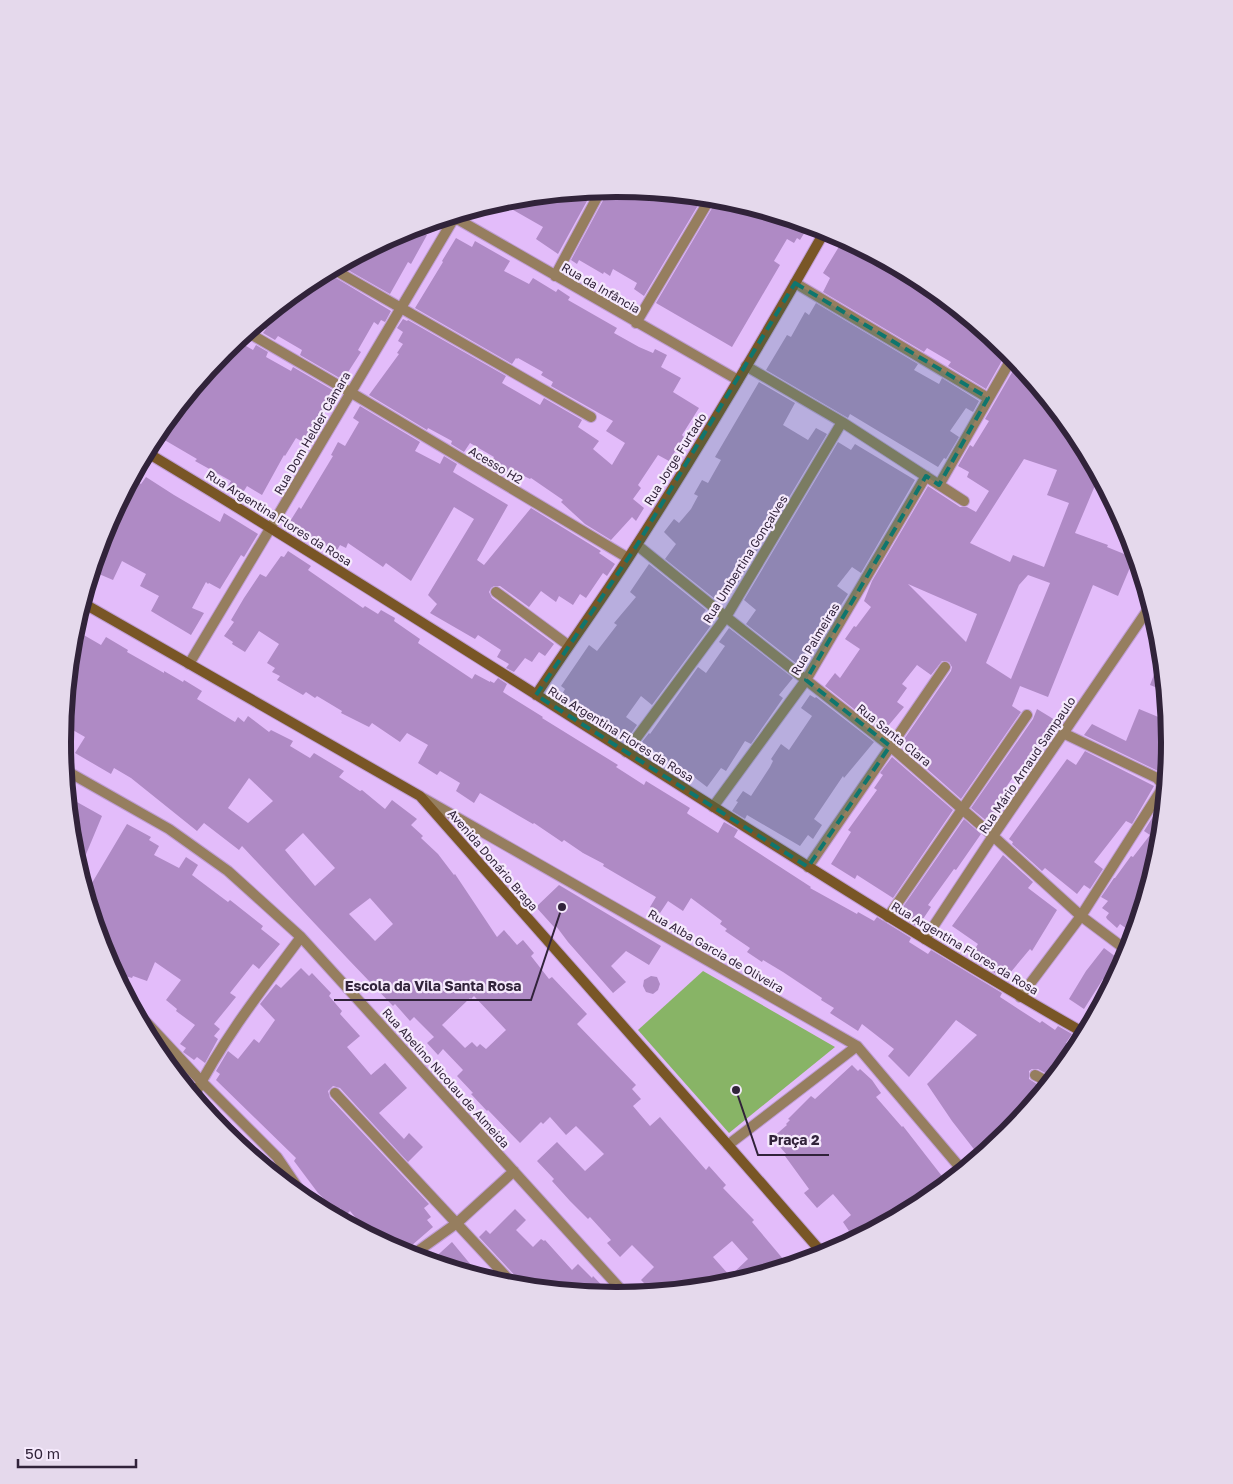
<svg xmlns="http://www.w3.org/2000/svg" width="1233" height="1484" font-family="'Golos Text',sans-serif">
  <style>
    .green { fill: #88b466 }
    .building { fill: #af8ac5; fill-rule: evenodd }
    .lines { fill: none; stroke-linecap: round; stroke-linejoin: round }
    .street-casing { stroke: #bf9dd4; stroke-width: 12 }
    .secondary-casing { stroke: #bf9dd4; stroke-width: 12 }
    .street { stroke: #967e5f; stroke-width: 10 }
    .secondary { stroke: #795626; stroke-width: 10 }
    .marked { fill: #0f766e; fill-opacity: 0.2; stroke: #0f766e; stroke-width: 4; stroke-dasharray: 10 6; stroke-linejoin: round }
    .labels { text-anchor: middle; dominant-baseline: central; stroke-width: 4.5; stroke-linejoin: round; paint-order: stroke }
    .street-label { font-size: 12px; fill: #31233a; stroke: #f5e9fc }
    .rim { fill: none; stroke: #31233a; stroke-width: 6 }
    .leader { fill: none; stroke: #31233a; stroke-width: 2 }
    .callout-dot { fill: #31233a; stroke: #f5e9fc; stroke-width: 2 }
    .callout-label { font-size: 14px; text-anchor: middle; font-weight: bold; fill: #31233a; stroke: #f5e9fc; stroke-width: 4.5; stroke-linejoin: round; paint-order: stroke }
  </style>
  <rect width="100%" height="100%" fill="#e3bcfa"/>
  <path class="green" d="M703,971L835,1047L729,1133L638,1030Z"/>
  <path class="building" d="M617,188L703,197L644,296L634,289L637,283L613,269L610,276L604,272L603,274L579,260L577,264L571,260L607,193L608,189Z
    M593,190L558,254L536,239L543,227L499,202L509,199Z
    M718,198L725,199L796,220L808,227L800,240L797,238L794,243L787,239L774,261L780,265L732,347L656,303Z
    M432,222L425,234L427,235L411,264L408,262L390,294L348,270L356,256L405,230Z
    M456,238L472,247L475,241L510,261L504,271L529,284L533,278L556,292L558,289L570,297L568,300L617,328L614,333L639,347L653,353L655,349L667,355L661,367L681,378L673,392L699,408L682,435L684,437L669,461L658,455L638,485L641,488L633,499L644,508L636,521L632,517L611,540L585,524L561,502L563,500L531,478L530,479L524,476L520,484L489,466L494,457L470,443L464,452L451,444L452,441L428,428L427,430L369,395L399,354L397,353L403,344L398,341L403,332L397,328L403,319L407,321L408,320L506,376L502,383L540,405L544,398L582,420L578,427L599,441L593,449L612,465L625,443L606,431L613,421L551,386L553,382L541,375L543,372L518,358L517,359L516,358L512,364L415,308L443,262L442,261Z
    M843,240H848L925,282L1008,350L986,389L948,366L951,362L927,348L924,352L823,292L830,278L823,273Z
    M326,272L391,311L385,322L381,320L378,325L374,322L358,350L361,352L343,380L300,355L302,350L278,336L275,340L263,333L266,329L258,323L309,281Z
    M816,303L918,364L914,370L939,384L942,378L979,401L973,412L966,408L950,431L959,437L946,459L944,458L938,467L850,414L848,418L766,370L787,335L791,337L805,312L809,315Z
    M241,343L253,350L256,345L268,352L266,357L291,371L293,367L336,392L306,444L296,438L285,456L284,455L262,495L247,486L242,494L228,486L231,481L195,461L197,459L156,435L225,350L231,345L238,349Z
    M1018,362L1077,434L1099,476L1075,533L1108,545L1107,547L1134,558L1118,596L1093,585L1048,697L1020,686L1012,706L1021,712L961,799L900,745L951,671L952,667L949,662L942,661L931,675L917,665L902,684L907,688L897,702L904,707L883,732L825,686L835,673L840,678L860,649L845,639L854,626L856,627L871,607L864,601L872,581L928,486L960,507H967L976,512L989,491L967,477L969,472L958,466L970,445L973,447L989,421L985,419ZM1024,459L1057,470L1047,495L1069,503L1044,567L1013,555L1010,562L970,543ZM1028,575L1050,583L1011,679L986,663L1019,585ZM908,584L977,614L966,642Z
    M759,382L795,403L783,425L808,440L816,428L827,434L733,591L725,602L718,596L715,599L665,559L676,544L664,532L674,519L679,523L691,509L698,496L694,494L702,480L708,483L721,460L715,457Z
    M360,406L420,442L415,451L440,464L444,456L457,464L453,472L508,505L477,560L484,565L531,508L601,551L599,553L615,564L607,576L603,573L586,598L580,594L573,605L559,596L556,602L541,591L529,607L500,586H494L491,588L489,592L492,598L554,644L545,656L539,652L532,662L525,658L514,672L506,668L509,664L497,657L501,650L478,635L475,639L430,613L437,604L428,595L474,519L454,507L411,581L386,563L383,567L348,543L346,548L340,545L336,552L289,523L299,507L301,509L333,456L331,455L338,442L345,446L359,422L353,418Z
    M838,442L851,450L855,444L915,480L861,573L852,567L837,586L848,594L831,621L826,618L805,646L809,648L797,664L746,624L756,610L744,600Z
    M146,477L174,495L220,522L224,513L258,534L244,557L241,555L220,589L209,583L208,584L206,582L192,608L204,613L191,635L151,611L159,596L140,586L146,574L122,561L113,580L92,571L105,530L132,479L141,484Z
    M288,551L311,566L308,570L363,608L365,606L378,614L381,610L395,618L394,621L420,639L418,643L472,679L475,674L490,682V681L494,683L498,678L507,684L503,692L543,717L542,718L618,765L616,767L644,785L646,781L690,808L687,813L688,814L718,833L724,822L738,830L734,837L811,887L810,888L857,914L858,912L874,921L877,917L911,938L909,942L928,954L931,950L1002,993L1000,997L1040,1023L1042,1021L1055,1030L1058,1026L1072,1034L1066,1043L1076,1051L1054,1078L1038,1069H1032L1029,1071V1079L1040,1086L1034,1095L1037,1098L1008,1134L980,1157L952,1121L927,1084L977,1035L956,1020L909,1077L888,1056L894,1049L862,1024L858,1031L830,1013L834,1008L821,1000L822,998L783,972L763,960L762,962L747,952L750,948L725,931L727,929L720,924L722,921L691,898L683,911L668,901L660,913L650,907L656,897L603,866L604,864L583,853L564,840L562,842L534,823L533,824L480,793L474,803L456,791L460,783L440,771L437,775L418,763L428,745L407,733L400,742L372,723L369,727L341,713L342,711L317,696L315,698L306,692L303,695L277,680L280,676L272,672L275,668L267,663L279,644L259,631L245,652L232,644L233,642L224,636L234,622L231,620L244,598L260,574L266,577L281,556L284,557Z
    M649,564L706,610L701,616L712,624L652,705L641,696L626,717L637,725L628,738L561,696L565,689L561,686L589,645L597,651L617,625L614,623L636,597L630,592Z
    M729,628L793,678L779,695L783,698L751,744L745,741L726,771L721,768L707,787L677,764L675,766L642,742L649,733L650,734L698,667L706,673L725,646L719,642Z
    M82,634L101,645L106,637L128,650L127,652L164,673V671L183,682L184,680L202,691L197,699L235,722L238,717L244,722L248,716L269,732L271,730L293,741L290,746L310,758L314,753L344,771L339,777L360,791L362,790L385,809L392,800L417,819L411,825L423,836L421,838L438,854L454,875L455,874L497,937L504,930L517,945L523,940L534,953L531,956L549,979L552,977L587,1014L577,1024L636,1085L632,1089L641,1099L633,1106L650,1126L660,1117L706,1170L709,1166L726,1185L723,1188L754,1220L752,1222L789,1266L724,1285L716,1286L710,1280L700,1284L696,1288L653,1292L641,1280L654,1267L632,1245L620,1257L607,1243L611,1240L590,1217L588,1219L570,1201L552,1181L554,1179L537,1161L557,1142L585,1171L604,1154L576,1126L566,1135L550,1117L543,1124L541,1122L520,1143L488,1110L487,1111L471,1094L473,1093L457,1076L463,1070L443,1049L438,1055L427,1043L434,1037L414,1017L410,1021L395,1004L393,1006L347,958L242,846L239,850L204,823L197,831L131,778L114,768L111,774L75,753L85,737L64,725L73,640L77,643ZM249,778L273,801L248,823L228,808ZM303,833L335,868L315,886L285,850ZM370,898L393,924L375,941L349,914ZM474,996L506,1030L486,1049L480,1044L477,1047L472,1042L465,1048L442,1025L470,998L471,999ZM732,1241L748,1259L730,1276L713,1257Z
    M1162,654L1164,679L1165,691L1150,685Z
    M810,695L815,698L816,697L874,742L844,778L843,776L814,819L822,825L813,839L808,835L800,846L747,815L745,819L732,811L738,802L736,801L743,791L751,796L770,767L773,761L771,759L781,744L789,750L812,716L801,708Z
    M1037,709L1060,723L1024,774L1018,770L1004,790L1010,794L989,823L971,808L1033,719Z
    M1139,709L1168,721L1170,742L1167,779L1160,772L1084,735L1092,724L1126,741Z
    M1085,751L1154,786L1132,824L1126,821L1094,862L1103,869L1090,889L1084,885L1077,894L1045,868L1042,871L1012,844L1013,842L1009,839L1067,759L1076,765Z
    M892,757L953,810L893,898L857,875L855,879L831,864L851,832L848,830L877,790L874,788L883,775L880,773Z
    M68,797L102,816L79,871L73,850Z
    M1165,797L1160,850L1134,934L1120,924L1117,928L1107,919L1106,917L1109,913L1102,908L1108,901L1101,897L1114,878H1115L1131,856L1133,857L1150,835L1144,831Z
    M964,819L981,834L956,870L954,869L928,905L931,907L923,919L920,917L916,926L898,914Z
    M127,824L151,837L149,840L159,846L154,855L179,868L186,857L198,865L192,875L228,902L230,900L263,926L261,929L280,944L259,969L253,964L230,993L236,997L214,1024L220,1029L214,1036L218,1039L205,1063L197,1057L194,1060L183,1052L186,1048L180,1044L195,1025L176,1011L177,1009L166,1000L181,980L155,962L147,981L133,976L132,978L125,976L122,986L105,954L86,893Z
    M1003,855L1033,882L1028,888L1057,910L1032,951L1030,949L1005,979L969,958L978,944L952,926Z
    M559,885L661,946L649,965L626,951L611,966L626,982L613,993L568,942L556,926L554,927L536,907Z
    M1104,948L1124,963L1111,986L1103,979L1084,1009L1069,999L1086,971Z
    M301,968L309,976L312,973L331,993L329,996L342,1011L340,1014L360,1036L347,1047L371,1075L385,1063L407,1088L379,1113L404,1139L409,1133L423,1147L408,1162L340,1088L333,1086L328,1091L330,1098L429,1204L424,1208L431,1217L427,1220L433,1227L411,1246L409,1244L399,1251L363,1232L366,1230L350,1211L346,1215L340,1208L337,1211L318,1193L294,1161L296,1158L216,1080L220,1074L216,1071L228,1051L238,1059L254,1039L259,1043L275,1020L260,1004L276,984L281,988Z
    M651,976L657,977L660,984L658,990L653,994L646,992L643,986L644,980Z
    M852,1065L858,1071L860,1069L872,1080L881,1093L876,1097L902,1127L903,1126L945,1180L914,1208L834,1251L831,1246L849,1231L843,1222L851,1215L833,1194L817,1208L804,1193L809,1189L785,1156L787,1155L772,1138L787,1125L786,1124L790,1120L788,1119L811,1096L815,1099Z
    M515,1209L526,1220L516,1230L533,1247L541,1239L544,1241L545,1240L572,1270L578,1264L592,1278L593,1276L611,1295L522,1287L520,1281L479,1237L486,1230L490,1234Z
    M452,1242L481,1277L430,1262Z"/>
  <g class="lines">
    <defs>
      <path id="street" d="M452,216L738,380
        M333,269L591,417
        M555,276L601,190
        M795,283L988,398
        M636,323L711,197
        M247,332L350,392L628,558
        M746,366L842,422L964,501
        M939,485L1013,356
        M637,545L726,617L890,746L993,836L1081,916L1129,952
        M496,592L568,645
        M189,664L271,527L456,215
        M626,752L726,617L842,422
        M65,770L169,829L228,871L301,937L626,1295
        M423,798L857,1046L963,1171
        M713,807L806,680L926,476
        M808,867L945,667
        M888,917L1027,715
        M925,939L993,836L1151,605
        M1020,997L1081,916L1160,792L1162,784L1157,778L1063,733
        M135,1010L201,1081L277,1157L307,1201
        M1035,1075L1050,1083
        M335,1093L515,1286
        M194,1096C223,1039 263,988 301,937
        M728,1145L857,1046
        M411,1256L457,1223L514,1171"/>
      <path id="secondary" d="M146,452C308,549 467,651 627,752C779,848 929,945 1086,1034
        M83,603L420,796L728,1145L824,1255
        M536,695C566,649 599,604 629,557C698,450 763,340 826,229"/>
    </defs>
    <use href="#street" class="street-casing"/>
    <use href="#secondary" class="secondary-casing"/>
    <use href="#street" class="street"/>
    <use href="#secondary" class="secondary"/>
  </g>
  <path class="marked" d="M795,283L988,398L939,485L926,476L806,680L890,746L808,867L536,695L637,545Z"/>
  <g class="labels">
    <g class="street-label">
      <text transform="translate(601 288) rotate(30)">Rua da Infância</text>
      <text transform="translate(312 433) rotate(-60)">Rua Dom Helder Câmara</text>
      <text transform="translate(675 459) rotate(-58)">Rua Jorge Furtado</text>
      <text transform="translate(496 465) rotate(31)">Acesso H2</text>
      <text transform="translate(279 518) rotate(32)">Rua Argentina Flores da Rosa</text>
      <text transform="translate(745 559) rotate(-58)">Rua Umbertina Gonçalves</text>
      <text transform="translate(815 639) rotate(-59)">Rua Palmeiras</text>
      <text transform="translate(621 734) rotate(32)">Rua Argentina Flores da Rosa</text>
      <text transform="translate(894 735) rotate(39)">Rua Santa Clara</text>
      <text transform="translate(1027 765) rotate(-56)">Rua Mário Arnaud Sampaulo</text>
      <text transform="translate(493 860) rotate(49)">Avenida Donário Braga</text>
      <text transform="translate(965 948) rotate(31)">Rua Argentina Flores da Rosa</text>
      <text transform="translate(716 951) rotate(30)">Rua Alba Garcia de Oliveira</text>
      <text transform="translate(446 1078) rotate(48)">Rua Abelino Nicolau de Almeida</text>
    </g>
  </g>
  <path d="M0 0H1233V1484H0ZM71 742a545 545 0 1 1 1090 0a545 545 0 1 1-1090 0Z" fill="#e5d9ec" fill-rule="evenodd"/>
  <path class="rim" d="M71 742a545 545 0 1 1 1090 0a545 545 0 1 1-1090 0Z"/>
  <path class="leader" d="M562 907L531 1000H334M736 1090L758 1155H829"/>
  <g class="callout-dot">
    <circle cx="562" cy="907" r="5"/>
    <circle cx="736" cy="1090" r="5"/>
  </g>
  <g class="callout-label">
    <text x="433" y="991">Escola da Vila Santa Rosa</text>
    <text x="794" y="1145">Praça 2</text>
  </g>
  <path d="M18 1459v8h118v-8" fill="none" stroke="#31233a" stroke-width="2.5"/>
  <text x="25" y="1459" font-size="15" fill="#31233a" stroke="#f5e9fc" stroke-width="4" paint-order="stroke">50 m</text>
</svg>
